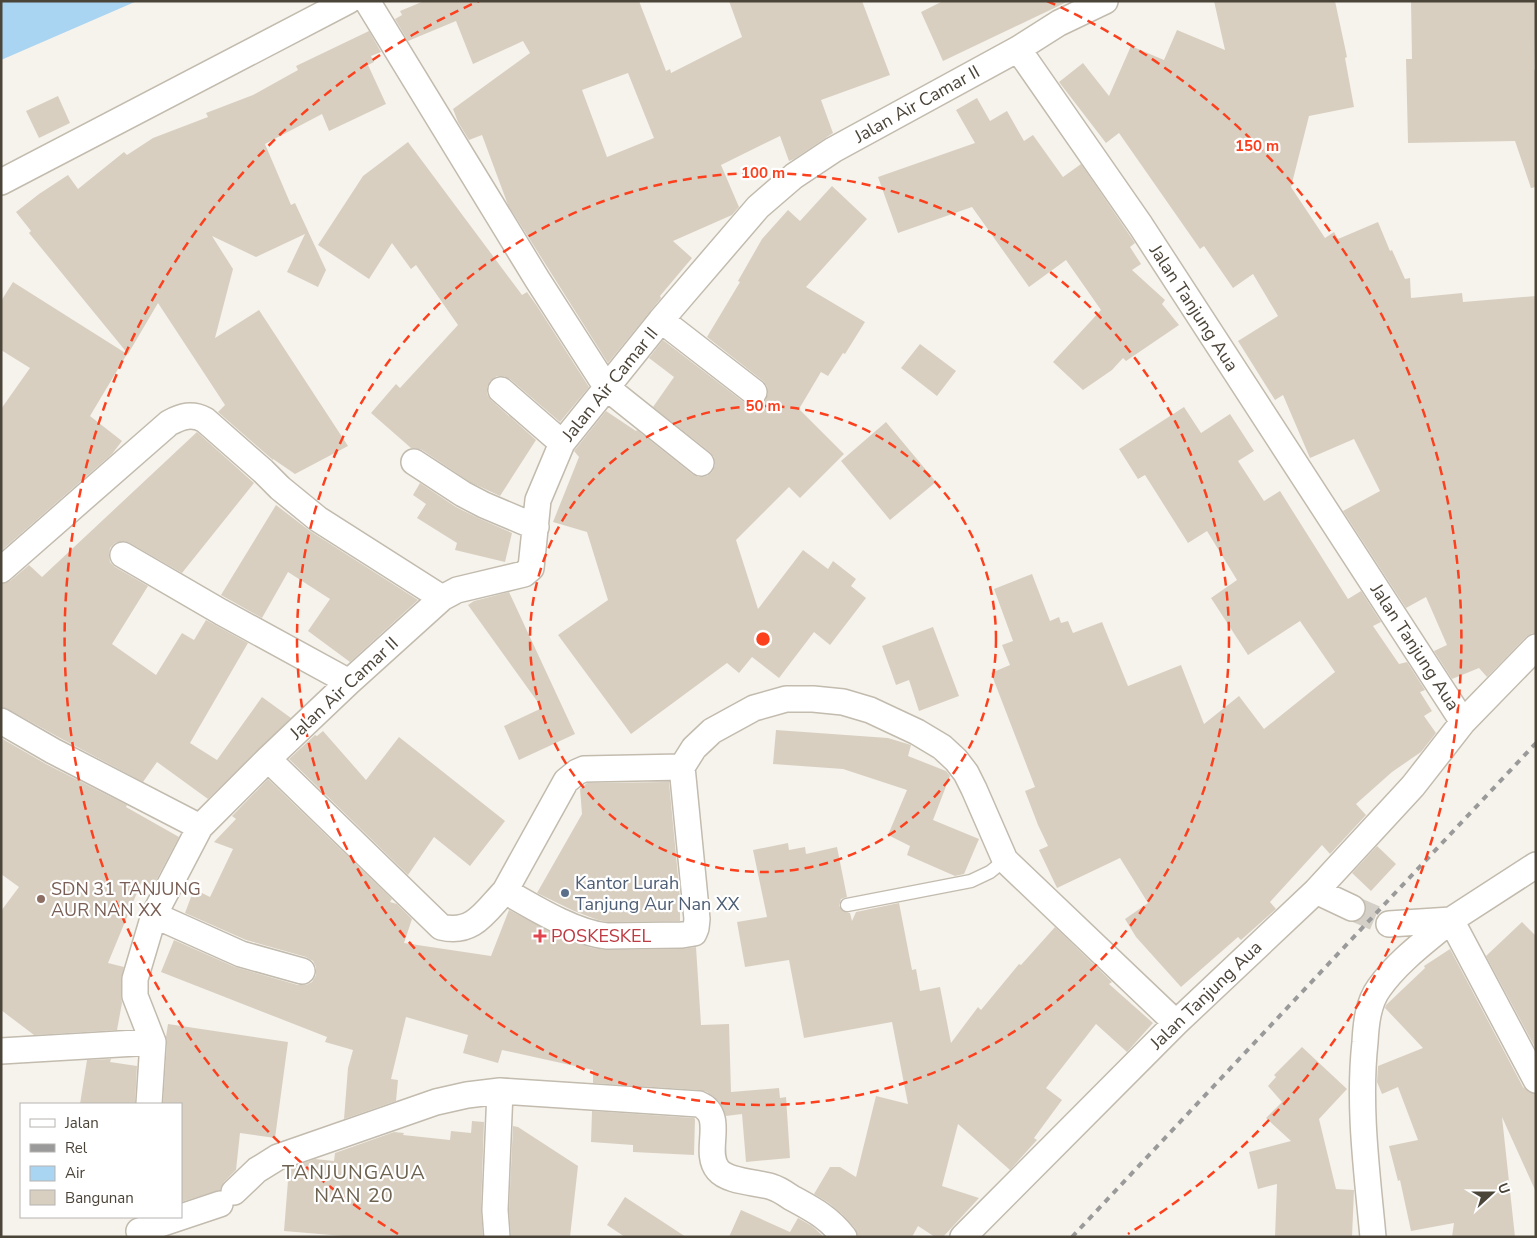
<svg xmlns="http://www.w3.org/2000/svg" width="1537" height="1238" font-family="'Nunito Sans',sans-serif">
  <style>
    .water { fill: #a9d4f2 }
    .building { fill: #d8cfc1; fill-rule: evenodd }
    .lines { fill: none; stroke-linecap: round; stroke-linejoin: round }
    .street-tunnel { stroke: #d4d0c8; stroke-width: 25; stroke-dasharray: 25 12; stroke-linecap: butt }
    .lane-casing { stroke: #c2bbae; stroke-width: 15 }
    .street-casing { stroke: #c2bbae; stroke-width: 28 }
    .lane { stroke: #fff; stroke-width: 12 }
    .street { stroke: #fff; stroke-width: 25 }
    .rail { stroke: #9a9a9a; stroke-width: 4; stroke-dasharray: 6 6; stroke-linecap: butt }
    .ring { fill: none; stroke: #fc3f1d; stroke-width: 2.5; stroke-dasharray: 9 6 }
    .service-dot { fill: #5c6f8a; stroke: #fff; stroke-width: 2 }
    .education-dot { fill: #8d6e63; stroke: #fff; stroke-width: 2 }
    .health-dot { fill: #e0444e; stroke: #fff; stroke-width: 2 }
    .labels { text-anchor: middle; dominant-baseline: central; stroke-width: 4.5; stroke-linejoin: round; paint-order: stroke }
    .street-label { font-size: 18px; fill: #4b4439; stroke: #fff }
    .service-label { font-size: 18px; fill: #4e5e75; stroke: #fff; text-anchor: start }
    .education-label { font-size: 18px; fill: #785e54; stroke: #fff; text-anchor: start }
    .health-label { font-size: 18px; fill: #be3a42; stroke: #fff; text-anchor: start }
    .quarter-label { font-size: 20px; letter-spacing: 1px; fill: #6e6250; stroke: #fff }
    .centre { fill: #fc3f1d; stroke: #fff; stroke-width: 2.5 }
    .ring-label { font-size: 15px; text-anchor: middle; font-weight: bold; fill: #fc3f1d; stroke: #fff; stroke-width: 4.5; stroke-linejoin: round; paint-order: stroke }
  </style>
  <rect width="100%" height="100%" fill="#f6f3ec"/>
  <path class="water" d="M1,1H137L1,60Z"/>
  <path class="building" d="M424,1H639L666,71L670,69L671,73L742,37L729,1H862L890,75L821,100L833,133L794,159L789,161L780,136L721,165L739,207L732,215L673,241L692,258L660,296L661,298L608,363L508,205L482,135L469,140L458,122L453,109L530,53L523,41L473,64L456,21L408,41L395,19L402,15L400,11ZM628,73L654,138L607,157L582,90Z
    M943,1H1069L943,61L921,12Z
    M1214,1H1335L1347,57L1345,58L1354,107L1309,116L1291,187L1325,238L1334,232L1338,239L1378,222L1390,251L1392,250L1405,279L1410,278L1411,298L1462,293L1463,302L1536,296V633H1532L1526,637L1487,677L1479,668L1452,679L1434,651L1447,645L1426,597L1406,608L1343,511L1380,491L1354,439L1310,458L1283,395L1275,400L1238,341L1278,316L1253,274L1233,288L1204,246L1200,249L1119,133L1106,143L1059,82L1083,63L1109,96L1131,46L1164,60L1177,30L1225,50Z
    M1411,1H1536L1534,70L1536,69V187L1531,188L1515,141L1408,143L1406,59H1412Z
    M369,31L381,52L371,56L374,62L368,65L386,104L329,131L322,114L265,144L291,205L295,203L326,270L318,287L287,272L305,234L256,257L212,236L233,269L215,338L259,310L348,446L295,474L273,459V460L218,412L225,405L158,303L128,354L29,233L31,231L16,212L39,194L68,175L78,189L124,152L127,155L153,138L208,117L206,113L253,95L298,70L296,66Z
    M58,96L70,123L39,138L26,111Z
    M977,98L990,121L1007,111L1024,141L1033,135L1063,177L1081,164L1135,243L1130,247L1141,264L1132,270L1165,300L1162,304L1179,325L1126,361L1123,358L1112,370L1083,390L1053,362L1101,310L1066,260L1029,287L972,207L898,233L878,177L975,143L956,110Z
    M408,142L522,295L527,292L537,306L589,387L560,422L510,379L504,376H497L490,381L487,387V394L491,400L536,440L500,496L470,482L422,450L415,448H411L371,413L396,384L400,388L458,325L416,265L411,269L392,243L369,279L318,245L363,176Z
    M832,186L867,219L806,287L865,322L845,354L843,353L828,376L821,372L799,409L844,454L800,498L789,487L736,540L758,609L803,550L828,569L833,561L856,579L851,586L866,598L830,645L814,632L779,678L752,657L739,673L727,663L631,734L558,635L608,600L587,532L553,522L579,457L574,451L606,411L636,431L637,430L692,474L699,477L707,476L712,472L715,465L714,457L710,452L653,407L674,377L649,358L663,340L745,403L753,406L760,405L765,401L768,393L767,386L763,381L707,337L740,282L738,281L762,239L788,210L800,221Z
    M13,282L127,354L90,416L122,441L112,454L1,551V409L30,368L1,350V301Z
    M920,344L956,371L937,396L901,368Z
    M1184,407L1201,433L1230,414L1254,451L1238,461L1264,501L1280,491L1348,599L1361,591L1381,622L1373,626L1399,664L1407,662L1425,690L1420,692L1432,711L1424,716L1436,733L1421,752L1392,772L1356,804L1366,815L1330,854L1322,845L1270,902L1276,909L1241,940L1238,937L1181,987L1136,937L1125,919L1148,903L1120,858L1057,888L1039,850L1048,846L1038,825L1025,791L1035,787L991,673L1010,665L1002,645L1013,641L994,589L1032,574L1050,621L1059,617L1061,623L1068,621L1073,633L1102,622L1128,686L1181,665L1204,724L1239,696L1264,729L1335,672L1300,621L1248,655L1211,598L1237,580L1207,531L1188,543L1145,475L1138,479L1119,449Z
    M886,422L936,482L890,520L841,461Z
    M197,432L254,483L182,573L130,543L124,541L115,543L110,548L109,555L110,562L115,567L148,586L112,644L156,675L182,633L194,640L206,620L248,643L190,743L217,760L262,697L291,718L208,799L157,762L143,782L60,738L8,709L1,707V584L10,581L29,565L42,577Z
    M420,483L456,507L478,518L512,533L505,562L455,550L457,543L417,518L426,504L413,495Z
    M276,505L310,531L418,600L350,662L308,631L330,599L288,572L262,618L221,595Z
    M509,592L575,734L519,760L504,726L542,708L468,605L474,601Z
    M933,627L959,696L919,711L909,680L896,685L882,646Z
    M776,730L888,738L911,745L908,756L946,771L950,776L933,820L979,839L964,874L955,876L907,855L910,846L888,835L907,790L843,769L773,764Z
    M323,731L366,780L399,737L505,821L470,866L434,837L408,875L289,759L315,735L317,736Z
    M1,738L46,764L127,805L126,807L179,837L152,888L141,883L108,963L124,967L121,979V996L122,1003L117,1030L34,1035L1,1010V911L19,887L1,874Z
    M268,779L392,899L390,902L397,904L412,919L404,943L491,956L509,910L562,938L592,948L607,950L682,949L696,947L701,1025L729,1024L731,1092L779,1088L780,1098L786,1097L790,1158L746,1162L742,1114L726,1116L719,1102L707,1092L700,1090L593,1083V1070L502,1050L498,1063L463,1053L468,1035L406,1017L391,1079L398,1080L396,1101L344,1119L348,1068L353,1050L325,1042L327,1037L161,972L174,940L235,967L298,985H306L312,982L316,975V967L313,961L306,957L246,940L185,913L194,889L210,897L233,849L214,842L236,819L232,816Z
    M669,782L680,897V921L608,922L598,920L574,911L537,893L582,814L580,789L587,783Z
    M788,843L789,850L805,847L806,854L837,847L847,897L841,899L839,906L844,912L850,913L852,921L856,912L899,903L912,970L916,969L920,991L940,987L951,1043L978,1007L981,1010L1019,964L1021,965L1055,927L1112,982L1109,984L1153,1023L1127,1052L1096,1024L1046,1088L1062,1100L1034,1138L1037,1140L1010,1170L958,1124L942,1186L979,1198L943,1237H935L918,1226L912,1237H858L855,1228L842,1214L829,1203L814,1194L830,1167H840L856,1177L876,1096L908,1104L892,1022L804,1038L789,960L745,967L737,922L767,917L753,850Z
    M1377,846L1396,864L1371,891L1352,873Z
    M1522,922L1536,936V1049L1486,956Z
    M1450,949L1523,1087L1529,1092L1536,1094V1192L1502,1117L1515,1237H1452L1454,1223L1411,1231L1400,1180L1398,1181L1389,1146L1418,1140L1398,1087L1382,1094L1377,1082L1378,1066L1423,1048L1385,1008L1386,1005L1425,968L1424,966Z
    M168,1024L288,1042L275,1138L240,1133L236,1170L224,1182L220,1190L181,1202V1104H163L167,1043L166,1037Z
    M1302,1047L1347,1089L1319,1119L1336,1189L1354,1190L1352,1237H1275L1277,1184L1258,1189L1249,1152L1291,1141L1266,1118L1282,1102L1268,1086L1276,1077L1274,1075Z
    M111,1059L110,1062L137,1066L135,1104H80L87,1060Z
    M592,1111L694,1118L695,1119L694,1155L633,1152V1145L591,1142Z
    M472,1121L484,1122L481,1209L483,1237H355L284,1231L289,1168L315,1159L334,1161L335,1153L394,1132L404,1133L403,1135L450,1140L451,1131L471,1133Z
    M513,1126L518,1127L578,1166L570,1237H511L509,1210Z
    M625,1197L686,1237H625L607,1225Z
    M741,1210L790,1232L798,1218L812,1226L824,1237H729Z"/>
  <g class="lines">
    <path class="street-tunnel" d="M1352,908L1389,924"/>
    <defs>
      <path id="lane" d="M847,905L971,881L990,872L1005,860"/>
      <path id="street" d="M367,1L537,279L607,388L701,463
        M1,182L348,1
        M661,320L754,392
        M501,390L562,443
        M414,462L463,494L484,505L536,527
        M123,555L221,612L349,682
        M1,570L169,423C182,416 192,413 205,420L263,471L280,488L318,519L442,598
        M1,721L53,751L200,827
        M1463,722L1536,647
        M268,759L441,927C473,935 485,912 505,891
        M682,767L584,769L577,772L566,781L505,891C533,907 575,933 607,936L682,935L694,933L696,928L697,919L682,767L694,748L712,731L754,708L786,699H813L843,702L870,710L917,732L942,747L956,760L966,773L974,789L1005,860L1176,1023
        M1316,891L1352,908
        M154,915L241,954L302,971
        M1389,924L1451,920L1536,865
        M1,1051L153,1042
        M149,1104L153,1042L135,996V979L154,915L200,827L268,759L349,682L442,598L457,590L524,574L531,568L538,500L562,443L661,320L758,207L794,176L833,150L1018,49L1059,23L1105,1
        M234,1192L257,1170L278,1157L436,1102L467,1095L500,1091L699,1104C727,1116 702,1151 718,1170C728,1182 757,1182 772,1187C779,1189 786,1194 792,1198C814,1210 828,1217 844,1237
        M139,1231L220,1204
        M497,1237L495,1210L500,1091
        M963,1237L1176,1023L1316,891L1413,786L1463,722L1141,226L1018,49
        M1373,1237C1367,1172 1358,1107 1365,1042C1366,1024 1368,1003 1379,988C1398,961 1426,941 1451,920L1536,1080"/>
    </defs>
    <use href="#lane" class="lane-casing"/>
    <use href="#street" class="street-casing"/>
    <use href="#lane" class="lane"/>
    <use href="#street" class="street"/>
    <path class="rail" d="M1072,1237L1536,743"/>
  </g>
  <g class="ring">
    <circle cx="763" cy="639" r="233"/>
    <circle cx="763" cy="639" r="466"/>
    <path d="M398 1234A698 698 0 0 1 479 1M1047 1A698 698 0 0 1 1128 1234"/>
  </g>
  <circle class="service-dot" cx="565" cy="893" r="5"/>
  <circle class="education-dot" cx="41" cy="899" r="5"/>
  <path class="health-dot" d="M537.5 928.5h5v5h5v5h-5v5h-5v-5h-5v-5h5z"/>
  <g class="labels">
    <g class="street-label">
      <text transform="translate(917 104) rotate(-29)">Jalan Air Camar II</text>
      <text transform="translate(1194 308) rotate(57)">Jalan Tanjung Aua</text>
      <text transform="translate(610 384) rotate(-51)">Jalan Air Camar II</text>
      <text transform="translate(1415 647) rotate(57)">Jalan Tanjung Aua</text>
      <text transform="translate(344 688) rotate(-43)">Jalan Air Camar II</text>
      <text transform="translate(1206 995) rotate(-44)">Jalan Tanjung Aua</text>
    </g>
    <g class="service-label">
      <text x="575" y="883">Kantor Lurah<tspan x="575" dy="21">Tanjung Aur Nan XX</tspan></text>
    </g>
    <g class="education-label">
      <text x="51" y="889">SDN 31 TANJUNG<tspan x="51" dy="21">AUR NAN XX</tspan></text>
    </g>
    <g class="health-label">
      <text x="551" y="936">POSKESKEL</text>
    </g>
    <g class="quarter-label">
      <text x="354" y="1172">TANJUNGAUA<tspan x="354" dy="23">NAN 20</tspan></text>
    </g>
  </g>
  <circle cx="763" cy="639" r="8" class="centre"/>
  <g class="ring-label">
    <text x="1257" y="151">150 m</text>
    <text x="763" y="178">100 m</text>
    <text x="763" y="411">50 m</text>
  </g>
  <rect width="1537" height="1238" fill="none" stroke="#4b4439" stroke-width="5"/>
  <rect x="20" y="1103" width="162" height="115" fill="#ffffff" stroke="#b7b4b0"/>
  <rect x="30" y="1119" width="25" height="8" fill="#ffffff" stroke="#b7b4b0"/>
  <text x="65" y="1128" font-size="15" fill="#4b4439">Jalan</text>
  <rect x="30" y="1144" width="25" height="8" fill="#9a9a9a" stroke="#b7b4b0"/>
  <text x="65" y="1153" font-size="15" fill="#4b4439">Rel</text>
  <rect x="30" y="1166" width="25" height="15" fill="#a9d4f2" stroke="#b7b4b0"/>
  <text x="65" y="1178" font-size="15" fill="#4b4439">Air</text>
  <rect x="30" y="1190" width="25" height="15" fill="#d8cfc1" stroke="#b7b4b0"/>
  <text x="65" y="1203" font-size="15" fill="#4b4439">Bangunan</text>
  <g transform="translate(1492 1193) rotate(69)" stroke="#ffffff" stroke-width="4" paint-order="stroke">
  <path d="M0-4L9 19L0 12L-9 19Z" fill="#4b4439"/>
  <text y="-8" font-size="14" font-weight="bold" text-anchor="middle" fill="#4b4439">U</text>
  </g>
</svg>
